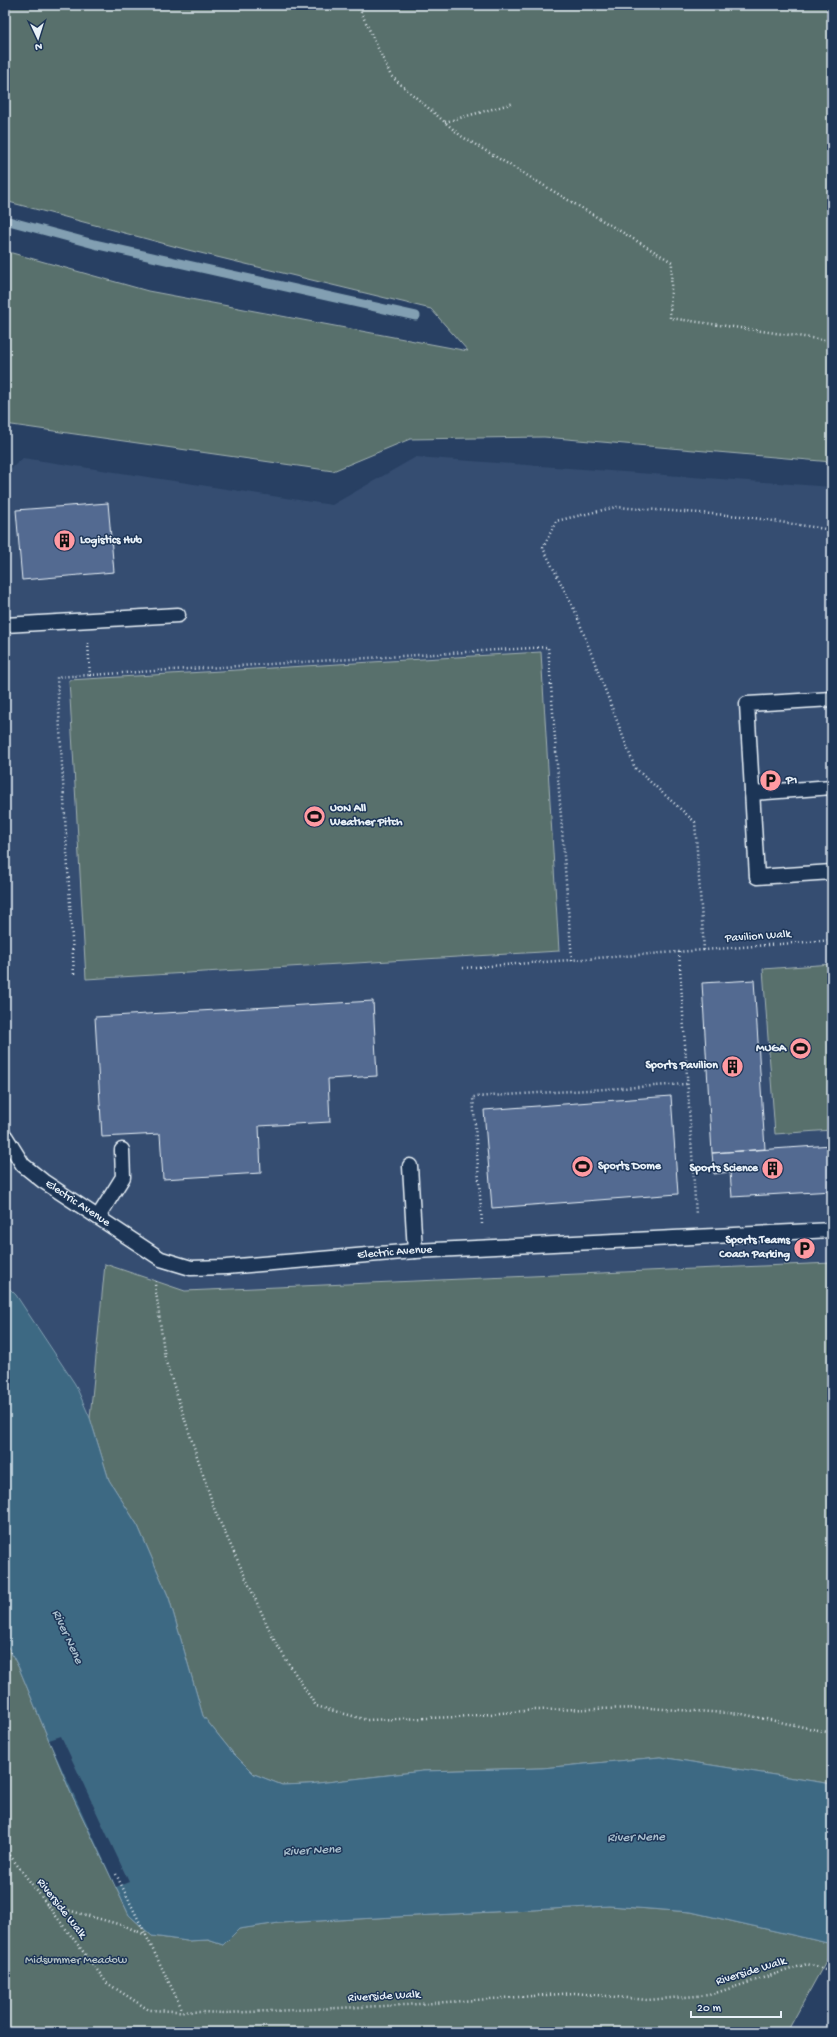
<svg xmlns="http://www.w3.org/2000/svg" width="837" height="2037" font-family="'Gochi Hand',sans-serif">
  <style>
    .built { fill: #354d71 }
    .green { fill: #59706c; stroke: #a0b0b2 }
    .water { fill: #3e6983; stroke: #829fb2 }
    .pier { fill: #284063 }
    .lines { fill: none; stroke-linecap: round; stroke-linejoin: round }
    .stream { stroke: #829fb2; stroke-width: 9 }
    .building { fill: #536a91; stroke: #e8f1f8 }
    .service-casing { stroke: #e8f1f8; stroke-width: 17 }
    .path { stroke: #e8f1f8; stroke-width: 2.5; stroke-dasharray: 1 3; stroke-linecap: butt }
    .service { stroke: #1d3557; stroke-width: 14 }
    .labels { text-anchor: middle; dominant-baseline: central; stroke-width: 3; stroke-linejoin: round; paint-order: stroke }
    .poi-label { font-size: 12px; font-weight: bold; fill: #e8f1f8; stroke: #1d3557; text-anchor: start }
    .street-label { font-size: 12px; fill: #e8f1f8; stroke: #1d3557 }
    .park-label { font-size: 12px; fill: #b6c4c7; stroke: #1d3557 }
    .water-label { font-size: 13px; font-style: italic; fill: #acc1cf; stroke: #1d3557 }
  </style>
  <rect width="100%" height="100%" fill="#284063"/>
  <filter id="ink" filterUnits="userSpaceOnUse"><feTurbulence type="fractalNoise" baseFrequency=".025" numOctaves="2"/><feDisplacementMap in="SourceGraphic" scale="8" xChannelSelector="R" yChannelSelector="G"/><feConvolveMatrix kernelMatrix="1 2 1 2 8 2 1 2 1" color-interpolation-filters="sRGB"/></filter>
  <g filter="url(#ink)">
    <path class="built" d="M416,457L832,487V1784L712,1764L232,1752L75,1384L16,1295L5,1284V474L23,458L332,505Z"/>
    <path class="green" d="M5,5H832V462L544,437L410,439L333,471L5,424V251L148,291L468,351L431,309L188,250L5,201Z
      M541,652L559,951L86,979L69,680Z
      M832,964V1130L775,1134L763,969Z
      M832,1263V1784L660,1757L542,1768L423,1771L309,1784L282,1785L254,1774L232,1752L203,1716L169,1598L138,1526L109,1480L90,1418L105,1264L185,1291Z
      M5,1641L19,1668L70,1791L129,1915L152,1936L187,1941L208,1940L223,1945L238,1929L279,1923L609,1906L691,1912L832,1944V1950L787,2032H5Z"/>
    <path class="water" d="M5,1284L16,1295L75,1384L90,1418L109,1480L138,1526L169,1598L203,1716L232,1752L254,1774L282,1785L309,1784L423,1771L542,1768L660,1757L832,1784V1944L691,1912L609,1906L279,1923L239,1929L223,1945L208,1940L187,1941L152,1936L129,1915L70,1791L19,1668L5,1641Z"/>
    <path class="pier" d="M61,1736L129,1882L116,1887L49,1740Z"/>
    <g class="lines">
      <path class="stream" d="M5,220L94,244L416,316"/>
    </g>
    <path class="building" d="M108,503L114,572L22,580L16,510Z
      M754,980L765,1149L712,1153L702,983Z
      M373,1001L377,1076L328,1079L330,1122L259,1126L261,1173L163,1179L160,1134L102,1137L95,1017Z
      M671,1096L678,1194L492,1208L484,1110Z
      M832,1145V1191L732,1197L730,1172L714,1174L712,1153Z"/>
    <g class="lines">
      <defs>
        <g id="service">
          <path d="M5,625L178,615"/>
          <path d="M832,699L747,704L757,877L832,872"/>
          <path d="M752,793L832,787"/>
          <path id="s1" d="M5,1136L23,1165L43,1181L161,1259L191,1268L226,1267L415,1251L832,1230"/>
          <path d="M410,1166L415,1251"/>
          <path d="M98,1217L123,1177L122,1150"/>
        </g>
      </defs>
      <use href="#service" class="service-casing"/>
      <path class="path" d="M356,5L361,12L391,76L461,136L672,262L670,318L832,341
        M445,122L514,103
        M832,530L741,516L616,507L556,521L543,548L575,611L635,768L695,822L704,950L832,940
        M88,643L90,675L548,647L572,960
        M679,952L696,1215
        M463,968L704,950
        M74,974L57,677L90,675
        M482,1224L473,1097L687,1084
        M156,1281L155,1284L165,1359L215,1511L275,1642L316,1706L367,1720L457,1717L534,1710L649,1708L742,1714L832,1733
        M5,1849L107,1983L149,2010L226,2013L405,2005L575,1993L647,2000L709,1995L807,1964L832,1971
        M116,1874L183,2011
        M46,1904L125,1926L146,1935"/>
      <use href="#service" class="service"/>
    </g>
  </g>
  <defs>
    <symbol id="building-disc" viewBox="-11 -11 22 22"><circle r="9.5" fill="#ff9aa2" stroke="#1d3557"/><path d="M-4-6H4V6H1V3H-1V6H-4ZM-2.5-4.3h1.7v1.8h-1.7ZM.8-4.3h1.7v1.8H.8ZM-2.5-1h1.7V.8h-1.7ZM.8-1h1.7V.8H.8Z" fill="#111"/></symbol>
    <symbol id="parking-disc" viewBox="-11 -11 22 22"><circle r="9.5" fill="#ff9aa2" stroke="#1d3557"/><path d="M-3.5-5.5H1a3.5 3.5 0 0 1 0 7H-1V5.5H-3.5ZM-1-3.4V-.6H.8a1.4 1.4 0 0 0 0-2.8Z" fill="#111"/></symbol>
    <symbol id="stadium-disc" viewBox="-11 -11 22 22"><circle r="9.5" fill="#ff9aa2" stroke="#1d3557"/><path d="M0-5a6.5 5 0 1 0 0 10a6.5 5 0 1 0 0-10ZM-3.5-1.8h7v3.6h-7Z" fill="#111"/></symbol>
  </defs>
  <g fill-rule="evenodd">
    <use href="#building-disc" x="52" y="528" width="25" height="25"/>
    <use href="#parking-disc" x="758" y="768" width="25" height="25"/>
    <use href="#stadium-disc" x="302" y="804" width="25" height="25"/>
    <use href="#stadium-disc" x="788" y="1036" width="25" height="25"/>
    <use href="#building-disc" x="720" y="1054" width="25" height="25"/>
    <use href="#stadium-disc" x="570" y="1154" width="25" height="25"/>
    <use href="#building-disc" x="760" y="1156" width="25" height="25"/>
    <use href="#parking-disc" x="792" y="1236" width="25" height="25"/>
  </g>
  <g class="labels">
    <g class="poi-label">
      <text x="80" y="541">Logistics Hub</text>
      <text x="786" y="781">P1</text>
      <text x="330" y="809">UoN All<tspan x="330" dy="14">Weather Pitch</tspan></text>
      <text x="786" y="1049" text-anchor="end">MUGA</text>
      <text x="718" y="1066" text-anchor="end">Sports Pavilion</text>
      <text x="598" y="1167">Sports Dome</text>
      <text x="758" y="1169" text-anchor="end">Sports Science</text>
      <text x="790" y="1241" text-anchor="end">Sports Teams<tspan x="790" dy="14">Coach Parking</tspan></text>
    </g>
    <g class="street-label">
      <text transform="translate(758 937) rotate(-4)">Pavilion Walk</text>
      <text stroke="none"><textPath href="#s1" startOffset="101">Electric Avenue</textPath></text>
      <text stroke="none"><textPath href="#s1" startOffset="437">Electric Avenue</textPath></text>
      <text transform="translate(61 1909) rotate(52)">Riverside Walk</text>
      <text transform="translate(751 1972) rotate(-17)">Riverside Walk</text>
      <text transform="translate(384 1997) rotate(-3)">Riverside Walk</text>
    </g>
    <g class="park-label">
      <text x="76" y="1961">Midsummer Meadow</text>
    </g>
    <g class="water-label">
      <text transform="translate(67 1637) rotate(65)">River Nene</text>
      <text transform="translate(636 1838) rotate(-1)">River Nene</text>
      <text transform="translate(312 1851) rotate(-3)">River Nene</text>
    </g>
  </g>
  <rect width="837" height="2037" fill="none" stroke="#1d3557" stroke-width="20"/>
  <rect x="10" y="10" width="817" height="2017" fill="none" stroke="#e8f1f8" stroke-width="1.5" filter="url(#ink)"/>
  <g transform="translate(38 38) rotate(176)" stroke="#1d3557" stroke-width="3" paint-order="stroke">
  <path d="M0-3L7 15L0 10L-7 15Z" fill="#e8f1f8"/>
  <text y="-6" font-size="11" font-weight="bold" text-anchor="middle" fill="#e8f1f8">N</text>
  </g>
  <path d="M691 2011v6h90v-6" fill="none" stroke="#e8f1f8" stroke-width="2"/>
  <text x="697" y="2011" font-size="12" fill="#e8f1f8" stroke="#1d3557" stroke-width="3" paint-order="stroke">20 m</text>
</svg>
